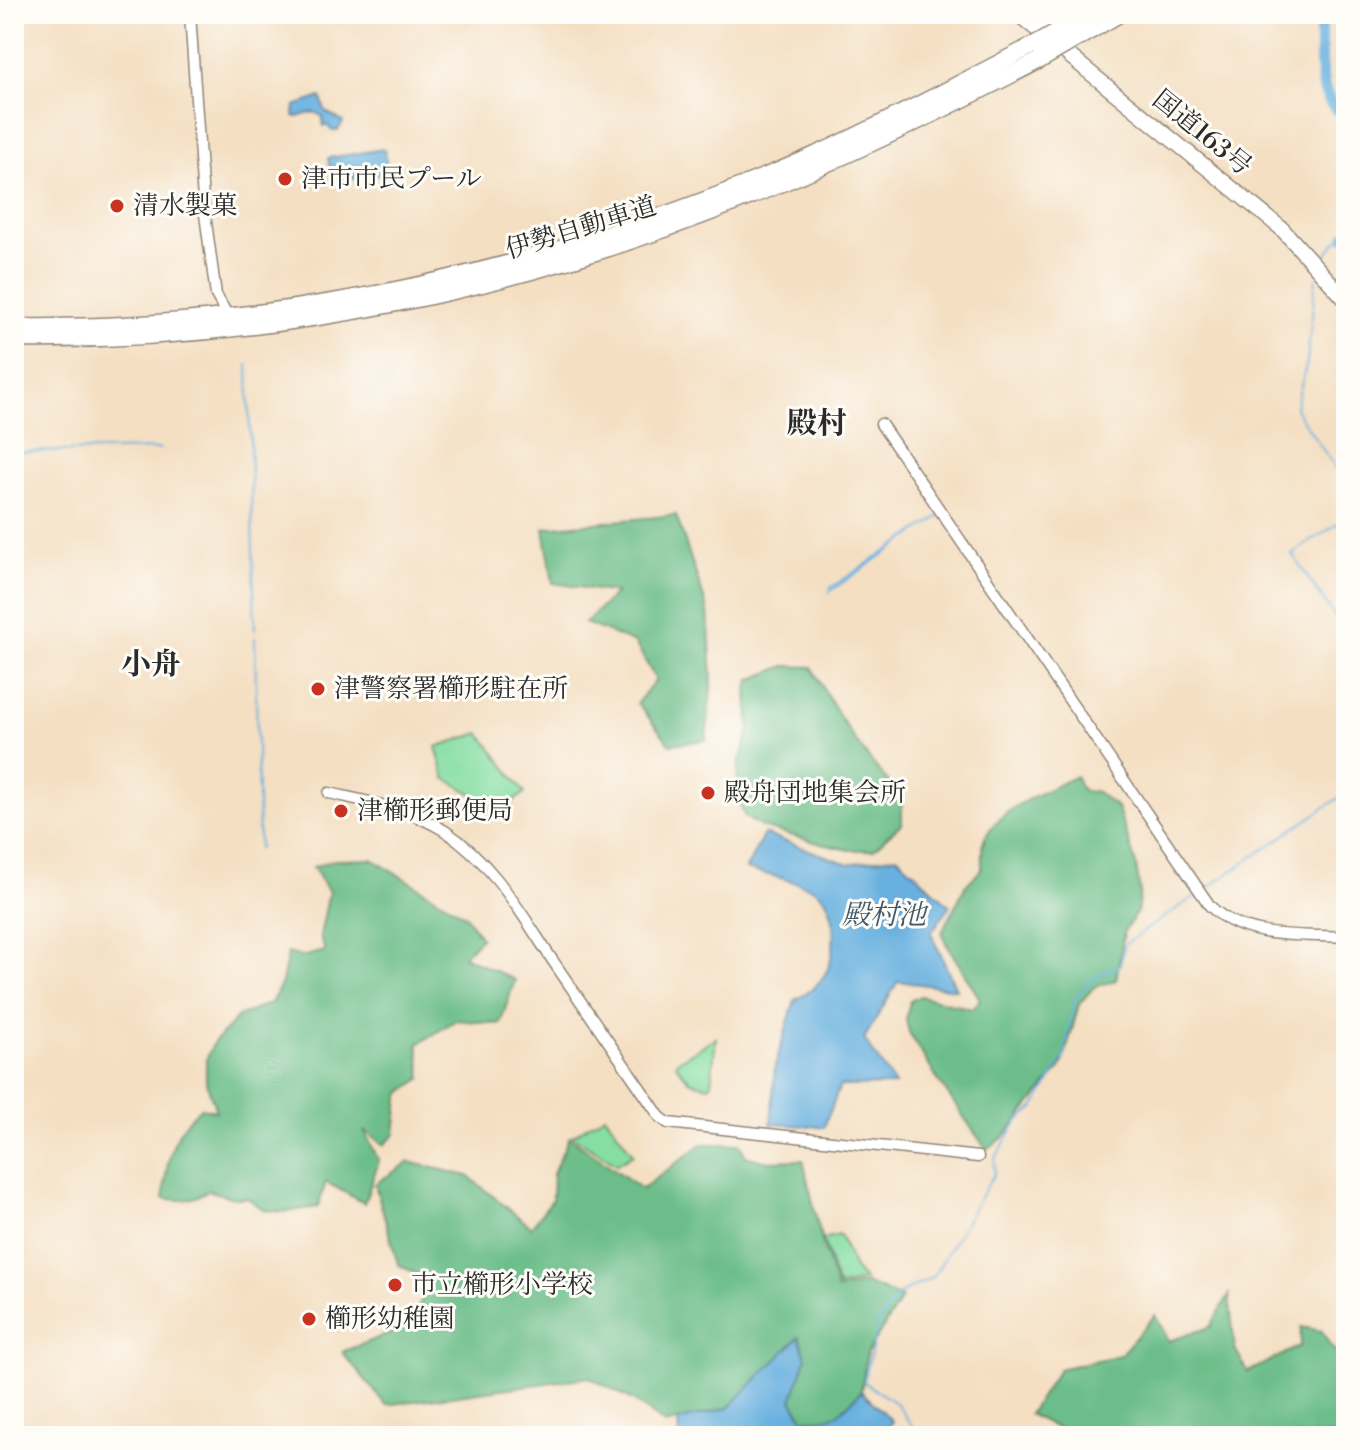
<svg xmlns="http://www.w3.org/2000/svg" width="1360" height="1450" font-family="'Libre Bodoni','Noto Serif JP',serif">
  <style>
    .green { fill: #86dea3; stroke: #588467; stroke-width: 2 }
    .forest { fill: #6cbd89; stroke: #4c745a; stroke-width: 2 }
    .water { fill: #68b0df; stroke: #4a6e85; stroke-width: 2 }
    .lines { fill: none; stroke-linecap: round; stroke-linejoin: round }
    .stream { stroke: #68b0df; stroke-width: 2 }
    .river { stroke: #68b0df; stroke-width: 12 }
    .tertiary-casing { stroke: #908576; stroke-width: 13 }
    .primary-casing { stroke: #908576; stroke-width: 17 }
    .trunk-casing { stroke: #908576; stroke-width: 17 }
    .motorway-casing { stroke: #908576; stroke-width: 19 }
    .tertiary { stroke: #fff; stroke-width: 10 }
    .primary { stroke: #fff; stroke-width: 14 }
    .trunk { stroke: #fff; stroke-width: 14 }
    .motorway { stroke: #fff; stroke-width: 16 }
    .motorway-bridge-casing { stroke: #908576; stroke-width: 19; stroke-linecap: butt }
    .motorway-bridge { stroke: #fff; stroke-width: 16 }
    .poi-dot { fill: #c8321e; stroke: #fdfcf7; stroke-width: 3 }
    .labels { text-anchor: middle; dominant-baseline: central; stroke-width: 6; stroke-linejoin: round; paint-order: stroke }
    .street-label { font-size: 26px; fill: #2b2b2b; stroke: #fdfcf7 }
    .poi-label { font-size: 26px; fill: #2b2b2b; stroke: #fdfcf7; text-anchor: start }
    .water-label { font-size: 28px; font-style: italic; fill: #405a6a; stroke: #fdfcf7 }
    .quarter-label { font-size: 30px; font-weight: bold; fill: #2b2b2b; stroke: #fdfcf7 }
  </style>
  <rect width="100%" height="100%" fill="#fdfcf7"/>
  <filter id="ink" filterUnits="userSpaceOnUse"><feTurbulence type="fractalNoise" baseFrequency=".0125" numOctaves="2"/><feDisplacementMap in="SourceGraphic" scale="16" xChannelSelector="R" yChannelSelector="G"/><feConvolveMatrix kernelMatrix="1 2 1 2 8 2 1 2 1" color-interpolation-filters="sRGB"/></filter>
  <filter id="wash" filterUnits="userSpaceOnUse"><feTurbulence type="fractalNoise" baseFrequency=".006" numOctaves="4" result="noise"/><feDisplacementMap in="SourceGraphic" scale="32" xChannelSelector="R" yChannelSelector="G"/><feGaussianBlur stdDeviation="1.8" result="paint"/><feColorMatrix in="noise" values="0 0 0 0 0 0 0 0 0 0 0 0 0 0 0 0 0 1.4 0 .05"/><feComposite in="paint" operator="in"/></filter>
  <g filter="url(#wash)">
    <rect width="100%" height="100%" fill="#f4dfc2"/>
    <path class="green" d="M480,733L525,793L495,814L471,793L445,778L436,747Z
      M716,1038L711,1084L709,1086L691,1082L676,1065V1062Z
      M605,1115L633,1154L617,1164L572,1136Z
      M840,1235L854,1269L864,1280L838,1287L823,1239Z"/>
    <path class="forest" d="M676,515L708,610L712,677L706,740L670,744L637,703L656,680L635,643L585,623L616,593L553,583L544,528Z
      M785,666L812,667C838,718 862,755 902,796V823L873,850H849L822,844L762,827L745,817L736,796L739,764L750,729L747,694L750,680Z
      M1076,776L1079,786L1086,792L1095,791L1117,807L1136,864L1140,892L1137,912L1124,932L1116,980L1094,987L1079,1004L1062,1066L1003,1138L986,1149L936,1077L909,1032L906,1020L910,1001L920,996L973,1009L980,999L946,943L942,932L966,885L982,869C982,861 981,851 983,843C995,808 1046,792 1076,776Z
      M372,859L465,915L481,938L463,956L515,980L500,1024L456,1020L418,1044L422,1078L402,1092L399,1098L395,1134L384,1145L364,1130L379,1161L364,1203L326,1182L318,1207L284,1212L265,1210L247,1198H233L208,1190C193,1201 181,1202 164,1198C165,1165 173,1128 201,1108L216,1111L206,1081V1060L214,1042L239,1016L271,1003L282,983L288,953L301,957L325,951L320,936L329,892L313,867L334,860Z
      M569,1137L642,1189L702,1144H741L745,1156L763,1161L803,1160L821,1238L837,1290L865,1283L902,1298L867,1353L861,1391L846,1409L826,1420L804,1419L792,1400L806,1358L799,1337L728,1408L665,1424L633,1400L589,1377L386,1405L342,1352L408,1326L431,1282L398,1264L375,1184L409,1162L468,1176L531,1227L552,1200L553,1174Z
      M1229,1295L1235,1349L1248,1372L1300,1346L1301,1327L1322,1331L1330,1346L1346,1360V1436H1072L1029,1414L1059,1369L1120,1355L1155,1315L1169,1341L1210,1327Z"/>
    <path class="water" d="M321,97L325,111L343,122L338,130L332,131L327,125L323,126V117C312,108 308,115 297,117L294,116L295,106Z
      M384,149L388,173L332,182L328,158Z
      M764,834L848,864L897,856L950,906L931,933L956,989L898,981L864,1039L895,1085L840,1086L824,1127L771,1124L775,1066L795,1000C829,983 836,959 833,923C832,911 828,899 817,891C806,883 762,874 746,869Z
      M799,1337L806,1358L792,1400L804,1419C834,1421 842,1413 861,1391L892,1421L884,1436H679L678,1421L728,1408Z"/>
    <g class="lines">
      <path class="stream" d="M1321,265C1327,254 1333,240 1346,236
        M1316,278L1307,362L1295,409L1346,483
        M248,365L255,630
        M14,452L160,449
        M1346,518L1292,554L1346,633
        M830,588L939,517
        M829,592L940,516
        M255,638L259,849
        M1206,889L1346,793
        M919,1436L897,1404L865,1383L864,1379L880,1319L901,1293L933,1277L994,1174L995,1159L1017,1122L1034,1108L1064,1058L1075,999L1090,980L1120,965L1125,944L1197,895"/>
      <path class="river" d="M1320,14C1325,47 1310,98 1346,115
        M1346,236V237"/>
    </g>
  </g>
  <g filter="url(#ink)">
    <g class="lines">
      <defs>
        <path id="tertiary" d="M190,14L203,200L216,295L224,309
          M881,424L1210,906C1245,941 1300,934 1346,937
          M329,793C369,802 410,809 445,831C493,862 522,915 553,961C589,1013 624,1065 660,1117L668,1123L978,1157"/>
        <path id="primary" d="M1030,23L1047,20L1058,14"/>
        <path id="trunk" d="M1018,14L1282,229L1346,300"/>
        <path id="motorway" d="M14,327C288,331 560,267 811,157C886,124 958,84 1032,46
          M14,339C266,343 523,290 756,194C853,154 947,108 1040,60"/>
      </defs>
      <use href="#tertiary" class="tertiary-casing"/>
      <use href="#primary" class="primary-casing"/>
      <use href="#trunk" class="trunk-casing"/>
      <use href="#motorway" class="motorway-casing"/>
      <use href="#tertiary" class="tertiary"/>
      <use href="#primary" class="primary"/>
      <use href="#trunk" class="trunk"/>
      <use href="#motorway" class="motorway"/>
      <defs>
        <path id="motorway-bridge" d="M1032,46L1088,14
          M1040,60L1119,14"/>
      </defs>
      <use href="#motorway-bridge" class="motorway-bridge-casing"/>
      <use href="#motorway-bridge" class="motorway-bridge"/>
    </g>
  </g>
  <g class="poi-dot">
    <circle cx="285" cy="179" r="8"/>
    <circle cx="117" cy="206" r="8"/>
    <circle cx="318" cy="689" r="8"/>
    <circle cx="708" cy="793" r="8"/>
    <circle cx="341" cy="811" r="8"/>
    <circle cx="395" cy="1285" r="8"/>
    <circle cx="309" cy="1319" r="8"/>
  </g>
  <g class="labels">
    <g class="street-label">
      <text transform="translate(1202 133) rotate(39)">国道163号</text>
      <text transform="translate(581 228) rotate(-17)">伊勢自動車道</text>
    </g>
    <g class="poi-label">
      <text x="301" y="179">津市市民プール</text>
      <text x="133" y="206">清水製菓</text>
      <text x="334" y="689">津警察署櫛形駐在所</text>
      <text x="724" y="793">殿舟団地集会所</text>
      <text x="357" y="811">津櫛形郵便局</text>
      <text x="411" y="1285">市立櫛形小学校</text>
      <text x="325" y="1319">櫛形幼稚園</text>
    </g>
    <g class="water-label">
      <text x="884" y="915">殿村池</text>
    </g>
    <g class="quarter-label">
      <text x="817" y="424">殿村</text>
      <text x="151" y="665">小舟</text>
    </g>
  </g>
  <rect width="1360" height="1450" fill="none" stroke="#fdfcf7" stroke-width="48"/>
</svg>
